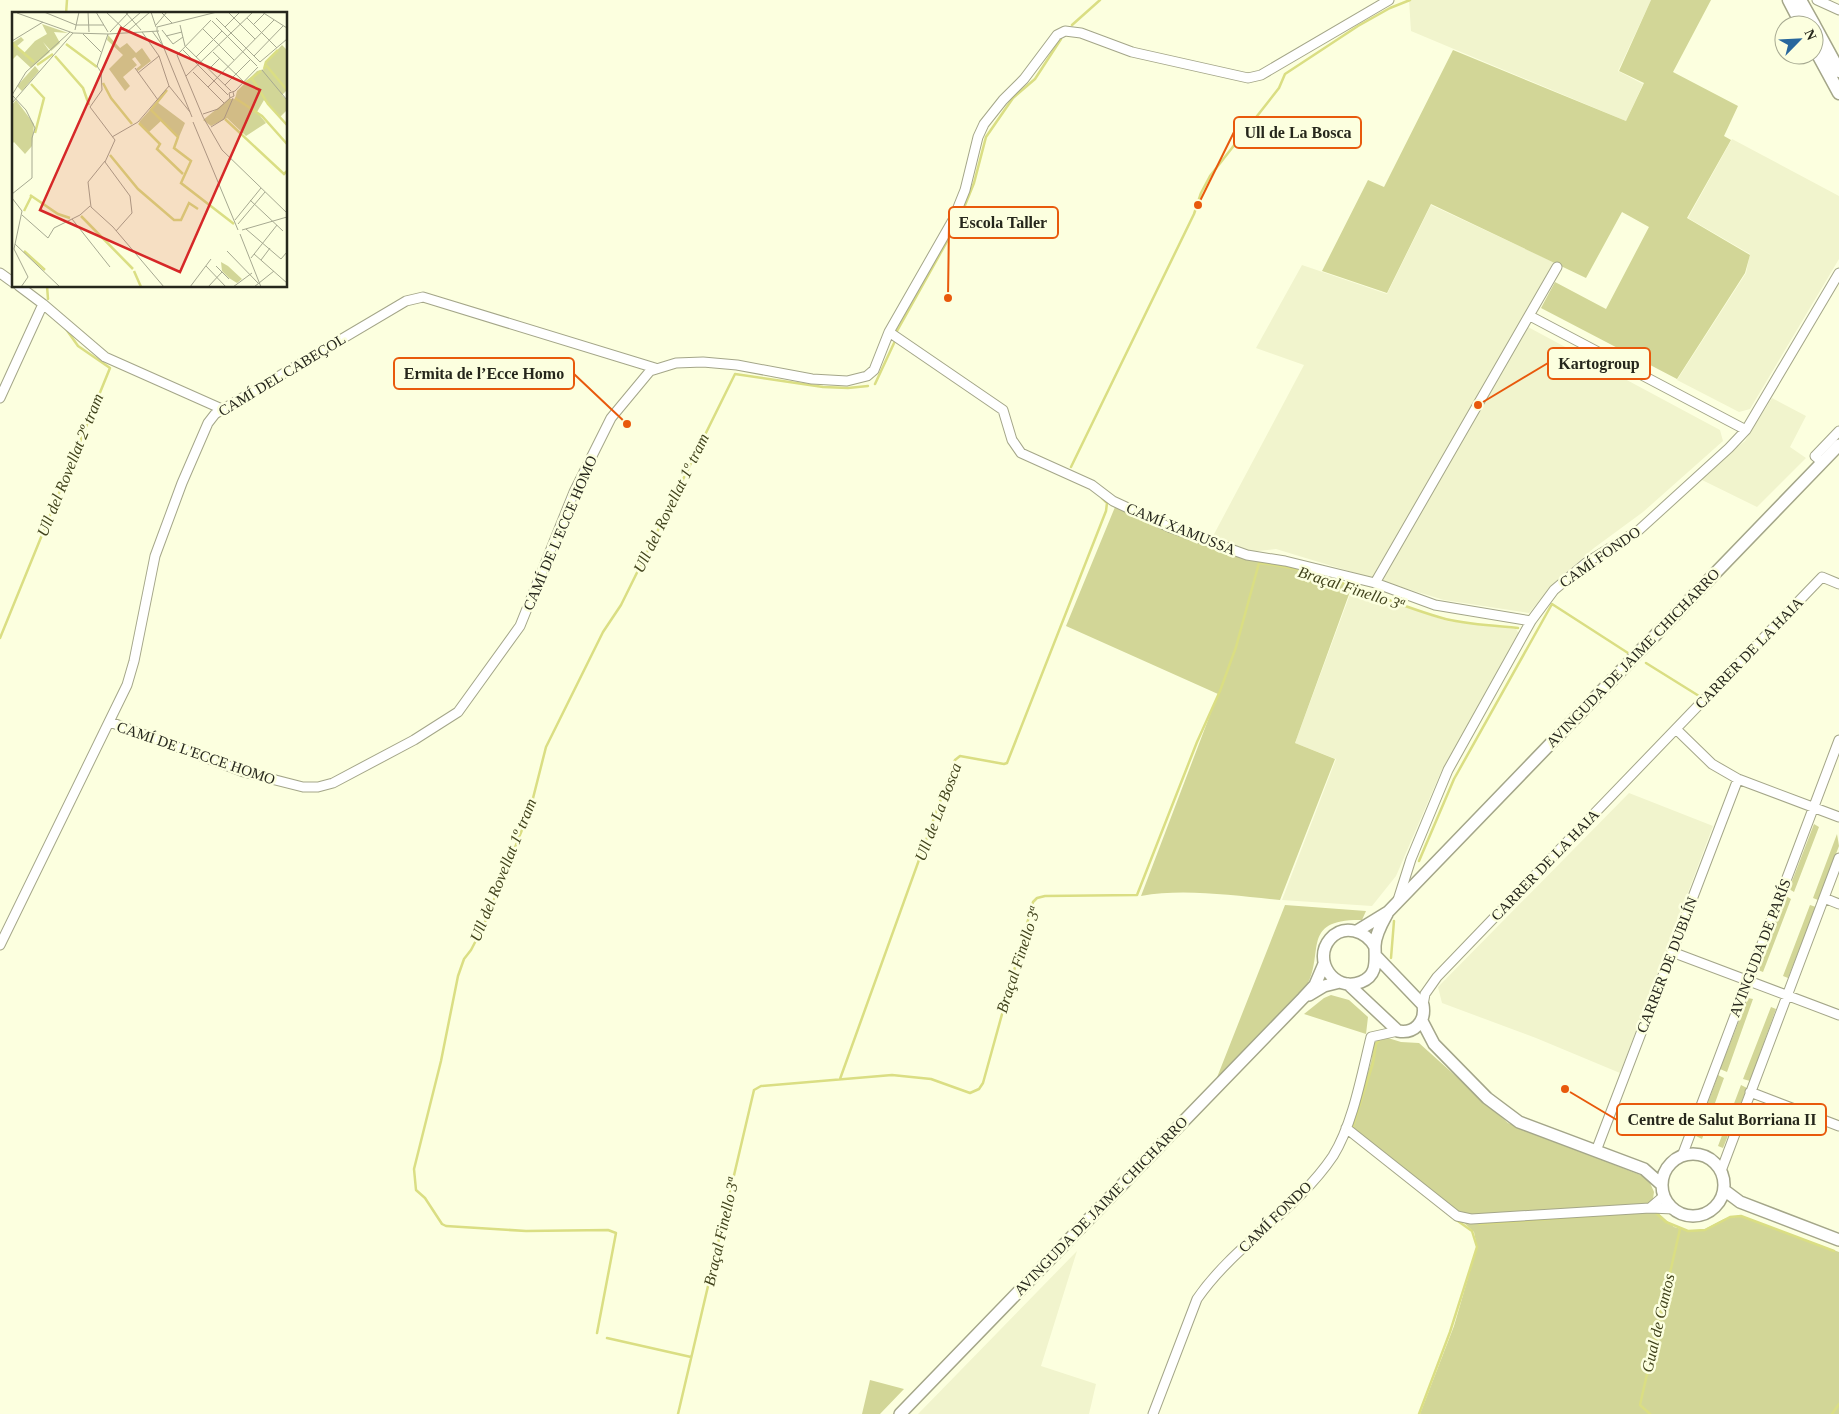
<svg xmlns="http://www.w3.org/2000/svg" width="1839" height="1414" font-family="'Times New Roman',serif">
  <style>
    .built { fill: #f1f4cd }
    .green { fill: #d2d697 }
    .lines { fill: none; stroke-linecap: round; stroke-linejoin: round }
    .stream { stroke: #dade83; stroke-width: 2.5 }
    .minor-casing { stroke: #a4a689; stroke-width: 11 }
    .tertiary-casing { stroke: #a4a689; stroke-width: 14 }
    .secondary-casing { stroke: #a4a689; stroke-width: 15 }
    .minor { stroke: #fff; stroke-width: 9 }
    .tertiary { stroke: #fff; stroke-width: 11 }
    .secondary { stroke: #fff; stroke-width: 12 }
    .labels { text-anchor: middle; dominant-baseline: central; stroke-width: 5; stroke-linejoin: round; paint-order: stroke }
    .street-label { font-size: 15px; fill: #26271c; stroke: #fcffdf }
    .water-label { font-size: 16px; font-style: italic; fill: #42441d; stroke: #fcffdf }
    .inset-river { fill: none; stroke: #dade83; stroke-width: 2.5 }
    .inset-road { fill: none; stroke: #a6a991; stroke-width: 1 }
    .view { fill: #d62828; fill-opacity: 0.15; stroke: #d62828; stroke-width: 2.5 }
    .inset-edge { fill: none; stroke: #26271c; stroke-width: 2.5 }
    .leader { fill: none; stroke: #e8590c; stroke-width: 2 }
    .callout-dot { fill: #e8590c; stroke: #fcffdf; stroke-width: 2 }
    .callout { fill: #fcffdf; stroke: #e8590c; stroke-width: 2 }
    .callout-label { font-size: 16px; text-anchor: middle; font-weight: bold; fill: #26271c }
  </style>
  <rect width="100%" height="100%" fill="#fcffdf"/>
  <path class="built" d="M1409,0H1651L1618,71L1643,84L1626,121L1411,31Z
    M1732,139L1839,196V259L1750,409L1739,412L1677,380L1746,273L1750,254L1688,218Z
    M1431,205L1562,266L1528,327L1720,430L1723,441L1643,512L1594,548L1556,581L1529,613L1444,600L1276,549L1249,552L1212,538L1304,365L1256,348L1302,265L1387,294Z
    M1772,398L1806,416L1790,447L1806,458L1757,507L1698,478L1745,441Z
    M1352,589L1447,621L1516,629L1519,634L1440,774L1396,876L1372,906L1282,900L1336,759L1295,743Z
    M1629,793L1713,826L1620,1073L1536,1038L1442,1003L1438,987Z
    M1077,1251L1041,1366L1096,1384L1089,1414H918Z"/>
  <path class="green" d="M1651,0H1711L1673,72L1738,106L1724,136L1731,140L1687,218L1750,255L1745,273L1677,379L1541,308L1555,282L1606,309L1649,227L1622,212L1586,278L1431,204L1387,293L1322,271L1368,180L1384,187L1453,50L1626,121L1644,83L1619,71Z
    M1115,507L1260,562L1282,564L1352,586L1295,743L1335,759L1280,900C1235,896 1185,888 1141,896L1218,694L1066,626Z
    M1814,824L1819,827L1794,892L1789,889Z
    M1837,834L1839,846L1818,900L1813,898Z
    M1786,896L1791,899L1763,972L1758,970Z
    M1285,905L1366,911L1362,920C1300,919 1325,952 1307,985L1216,1080Z
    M1810,905L1816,907L1788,978L1783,976Z
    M1331,995L1349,1000L1368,1017L1366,1034L1304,1014L1324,998Z
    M1748,998L1753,999L1727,1072L1720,1069Z
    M1771,1007L1776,1009L1750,1081L1743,1079Z
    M1388,1038L1401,1042L1419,1043L1508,1123L1648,1178L1654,1192L1653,1199L1649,1203L1632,1206L1478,1216L1459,1213L1351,1128L1371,1062L1374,1042Z
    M1718,1075L1724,1078L1702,1139L1696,1136Z
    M1741,1085L1747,1088L1723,1148L1718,1146Z
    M1656,1211L1674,1227L1689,1231L1705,1229L1724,1219L1741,1216L1839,1252V1414H1420L1454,1326L1477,1247L1474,1232L1464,1223Z
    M870,1380L904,1389L880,1414H862Z"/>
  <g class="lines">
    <path class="stream" d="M66,14L67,0
      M1072,25L1100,0
      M47,286L48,299
      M897,331L959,220L974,183L986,137L1013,98L1035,79L1061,39
      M875,384L895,341
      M1071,467L1194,214L1201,193L1210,176L1279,88L1285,74L1358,26L1390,8L1410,0
      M0,638L110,368L78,346L66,329
      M1646,663L1699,696
      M1419,861L1454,779L1552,604L1628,653
      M1391,958L1394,921
      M840,1079L955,760L960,756L1004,764L1007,763L1106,511L1107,503L1102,498
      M1352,1129L1373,1063L1376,1044L1379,1041
      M1655,1212L1666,1222L1688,1231L1705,1230L1730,1217L1741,1216L1834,1251
      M1479,1224L1649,1212
      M597,1333L616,1233L608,1230L526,1231L446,1226L442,1224L425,1198L416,1190L414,1169L441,1061L458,976L464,959L471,950L483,927L530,810L546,747L603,632L621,605L735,374L823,387L848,388L868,386
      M607,1338L691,1357
      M678,1414L754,1090L761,1086L892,1075L931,1079L970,1093L979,1089L983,1083L1033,902L1037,898L1045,896L1137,895L1197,742L1220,691L1236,647L1259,563C1324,569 1381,601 1442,618C1466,625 1494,625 1518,628
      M1419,1414L1450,1332L1477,1247L1472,1231L1455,1219
      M1650,1414L1640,1405L1680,1229
      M1832,1414L1839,1404"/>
    <defs>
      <path id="minor" d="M1817,0L1839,10
        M0,273L14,283
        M19,286L43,304L105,357L222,409
        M1530,316L1746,430
        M889,332L1003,410L1012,440L1021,453L1092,485L1113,501L1169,527L1247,555L1285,561L1375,583L1435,605L1531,621
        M0,398L43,304
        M1822,462L1815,456L1839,431
        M1375,583L1557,267
        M110,722L244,772L303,787H318L333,783L414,740L458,712L520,626L574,492L611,418L650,371L676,363L703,362L737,365L812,379L847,381L867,376L874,370L889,332L953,220L965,190L978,137L984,124L1003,100L1024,79L1057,35L1065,31L1081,33L1132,52L1248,78L1261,75L1389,0
        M1676,729L1712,764L1738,779L1839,817
        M1824,898L1839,904
        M1398,900L1411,859L1448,770L1531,621L1554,590L1586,563L1639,530L1729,448L1746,430L1839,273
        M0,945L127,685L134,661L155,556L182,483L208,423L215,414L406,301L423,297L655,368
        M1672,952L1839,1015
        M1423,1005L1425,994L1437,977L1822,577L1839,584
        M1750,1092L1839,1126
        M1346,1128L1457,1216L1471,1219L1650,1208L1674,1209
        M1596,1151L1738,779
        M1682,1156L1839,740
        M1721,1171L1839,858
        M1650,1208L1664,1196
        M1153,1414L1197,1299C1234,1245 1296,1211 1333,1156C1353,1124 1362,1073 1371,1037L1398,1031"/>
      <path id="tertiary" d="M1357,931L1388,912L1839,445
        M1375,947C1366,931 1344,923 1330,939C1312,960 1334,993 1361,982C1378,975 1375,961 1375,946C1375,935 1382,923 1387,914
        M1348,984L1398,1031C1414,1034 1426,1022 1423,1005L1377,957
        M1309,995L1324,986L1340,982
        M1422,1021L1434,1044L1487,1098L1519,1122L1644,1169L1662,1185
        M1662 1185a31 31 0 1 1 62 0a31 31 0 1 1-62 0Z
        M1724,1190L1740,1202L1839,1240
        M900,1414L1303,998L1315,985L1324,964"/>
      <path id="secondary" d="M1789,0L1802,25
        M1800,0L1814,25
        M1814,25L1839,71
        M1814,47L1839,93"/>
    </defs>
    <use href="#minor" class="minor-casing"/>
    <use href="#tertiary" class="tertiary-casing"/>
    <use href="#secondary" class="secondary-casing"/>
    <use href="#minor" class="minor"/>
    <use href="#tertiary" class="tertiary"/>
    <use href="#secondary" class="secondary"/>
  </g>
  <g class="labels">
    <g class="street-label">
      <text transform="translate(282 375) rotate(-31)">CAMÍ DEL CABEÇOL</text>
      <text transform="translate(1181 529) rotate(22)">CAMÍ XAMUSSA</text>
      <text transform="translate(560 533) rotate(-67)">CAMÍ DE L'ECCE HOMO</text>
      <text transform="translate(1600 557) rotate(-35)">CAMÍ FONDO</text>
      <text transform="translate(1749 653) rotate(-46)">CARRER DE LA HAIA</text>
      <text transform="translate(1633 658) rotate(-46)">AVINGUDA DE JAIME CHICHARRO</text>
      <text transform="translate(196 753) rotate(19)">CAMÍ DE L'ECCE HOMO</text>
      <text transform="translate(1545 865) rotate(-46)">CARRER DE LA HAIA</text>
      <text transform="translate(1760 948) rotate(-69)">AVINGUDA DE PARÍS</text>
      <text transform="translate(1667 965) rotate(-69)">CARRER DE DUBLÍN</text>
      <text transform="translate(1101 1206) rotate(-46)">AVINGUDA DE JAIME CHICHARRO</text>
      <text transform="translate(1275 1217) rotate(-44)">CAMÍ FONDO</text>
    </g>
    <g class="water-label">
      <text transform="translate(70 465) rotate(-68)">Ull del Rovellat 2º tram</text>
      <text transform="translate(671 503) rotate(-64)">Ull del Rovellat 1º tram</text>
      <text transform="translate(1351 588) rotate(18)">Braçal Finello 3ª</text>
      <text transform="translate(938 812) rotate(-69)">Ull de La Bosca</text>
      <text transform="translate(503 870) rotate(-68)">Ull del Rovellat 1º tram</text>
      <text transform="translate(1018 960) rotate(-72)">Braçal Finello 3ª</text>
      <text transform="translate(721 1232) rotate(-77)">Braçal Finello 3ª</text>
      <text transform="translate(1658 1323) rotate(-77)">Gual de Cantos</text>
    </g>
  </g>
  <g transform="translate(12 12)">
    <rect width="275" height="275" fill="#fcffdf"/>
    <path d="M30,12L56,21L42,20L48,31L39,39L31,30L38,40L19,56L5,43L0,48V31L9,25L12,28L4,35L12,41L23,29L35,22ZM96,23L108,36L115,31L124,41L130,36L139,49L126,59L124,57L129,53L123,45L120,47L125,53L111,65L118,74L113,79L97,57L111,43L95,28ZM270,33L275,38V78L270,83L275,88V98L268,105L252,88L245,100L254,111L234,124L215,106L199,114L191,108L217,87H223L225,79L245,59L252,57L254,50ZM23,54L27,59L10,79L5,74ZM4,88L22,112L20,134L13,142L2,130L0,132V93ZM145,90L173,111L167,125L150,108L137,120L127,110ZM209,250L216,254L230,267L225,271L217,266L210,259Z" fill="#d2d697"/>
    <path class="inset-river" d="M0,31L22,50M54,32L85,55M43,44L71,76L77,93M253,52L275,78M25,53L41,42M252,57L254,50L266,38M239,65L256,92L275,113M91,71L99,86L120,112M233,71L249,59M19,72L32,86L23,121M155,78L139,98L166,125L162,136L179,149L169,171L222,212M223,86L250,104L275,132M213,107L272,162L275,159M127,111L148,132L145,137L171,162M98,143L126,177L162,208H169L177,191L186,197M18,183L46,202L58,206M12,199L19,185M69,204L121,257M12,239L33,258M122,259L129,275"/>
    <path class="inset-road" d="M32,0L64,13H92M76,0L77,20M84,0L96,20M94,0L112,17M139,0L144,15M149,0L160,11M216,0L243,27M250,0L275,16M5,1L61,21L96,22M114,1L129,18M204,6L248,50M235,6L265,36M200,9L245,54M144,13L155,0M168,13L173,34L219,79M241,13L252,2M213,15L228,0M191,17L222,48M63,18L67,0M150,18L161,32L171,25M116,19L138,0M140,19L151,34M145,19L180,105M145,19V15L205,0M98,20L117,0M106,20L129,0M130,20L147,44L157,74L178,100M71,22L89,40M96,22L85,54L89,60L90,78L78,95L103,128L93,150L118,184L120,201L104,219M96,22L147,19M154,24L170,20M0,29L31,10M171,38L216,83M201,40L232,70M242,44L271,14M184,45L210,19M248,50L275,27M123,56L146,88M197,57L208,46M250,58L275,88M181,60L212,91M126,61L147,44M174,64L241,0M213,73L239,47M196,75L262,8M221,80L222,84L218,86L217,81L223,79L246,55M0,83L14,98L23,116L20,126V166L0,182M0,83L14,60L58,20M0,91L61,21M191,102L206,97L218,86M191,105L210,138L275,201M191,105L165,43L199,8M181,110L226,218M199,115L212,107L221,86M100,125L126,110L157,74M93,149L76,170L79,195L101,215L152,275M0,186L10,199L2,237L16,265L9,275M238,188L271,219M10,203L36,226L42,216L68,203L78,194M60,207L98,255M223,208L249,176M226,212L253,180M234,217L269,247L275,240M230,218L275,205M228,222L249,275M3,232L48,275M215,239L246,271M242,242L275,271M239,246L265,213M249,248L258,236M194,254L214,275M204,254L217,267M178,275L199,247M196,275L210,260M221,275L240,261M242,275L262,259"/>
    <path class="view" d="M109,16L248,78L168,260L28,198Z"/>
    <rect width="275" height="275" class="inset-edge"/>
  </g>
  <path class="leader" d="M1198 205L1234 132M948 298L949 223M1478 405L1548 363M627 424L574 374M1565 1089L1617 1120"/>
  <g class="callout-dot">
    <circle cx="1198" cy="205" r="5"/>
    <circle cx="948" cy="298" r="5"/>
    <circle cx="1478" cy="405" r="5"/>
    <circle cx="627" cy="424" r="5"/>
    <circle cx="1565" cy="1089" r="5"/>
  </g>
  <g class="callout">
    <rect x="1234" y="117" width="127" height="31" rx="5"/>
    <rect x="949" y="207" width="109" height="31" rx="5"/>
    <rect x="1548" y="348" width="102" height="31" rx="5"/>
    <rect x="394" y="358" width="180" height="31" rx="5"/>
    <rect x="1617" y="1104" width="209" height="31" rx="5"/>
  </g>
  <g class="callout-label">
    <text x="1298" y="138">Ull de La Bosca</text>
    <text x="1003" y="228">Escola Taller</text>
    <text x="1599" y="369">Kartogroup</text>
    <text x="484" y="379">Ermita de l’Ecce Homo</text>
    <text x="1722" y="1125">Centre de Salut Borriana II</text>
  </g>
  <g transform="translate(1799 40) rotate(66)"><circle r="24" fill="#fcffdf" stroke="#a6a991"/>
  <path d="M0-4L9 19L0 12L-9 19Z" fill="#28679d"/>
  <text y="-8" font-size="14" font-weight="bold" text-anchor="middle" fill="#26271c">N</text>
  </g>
</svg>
